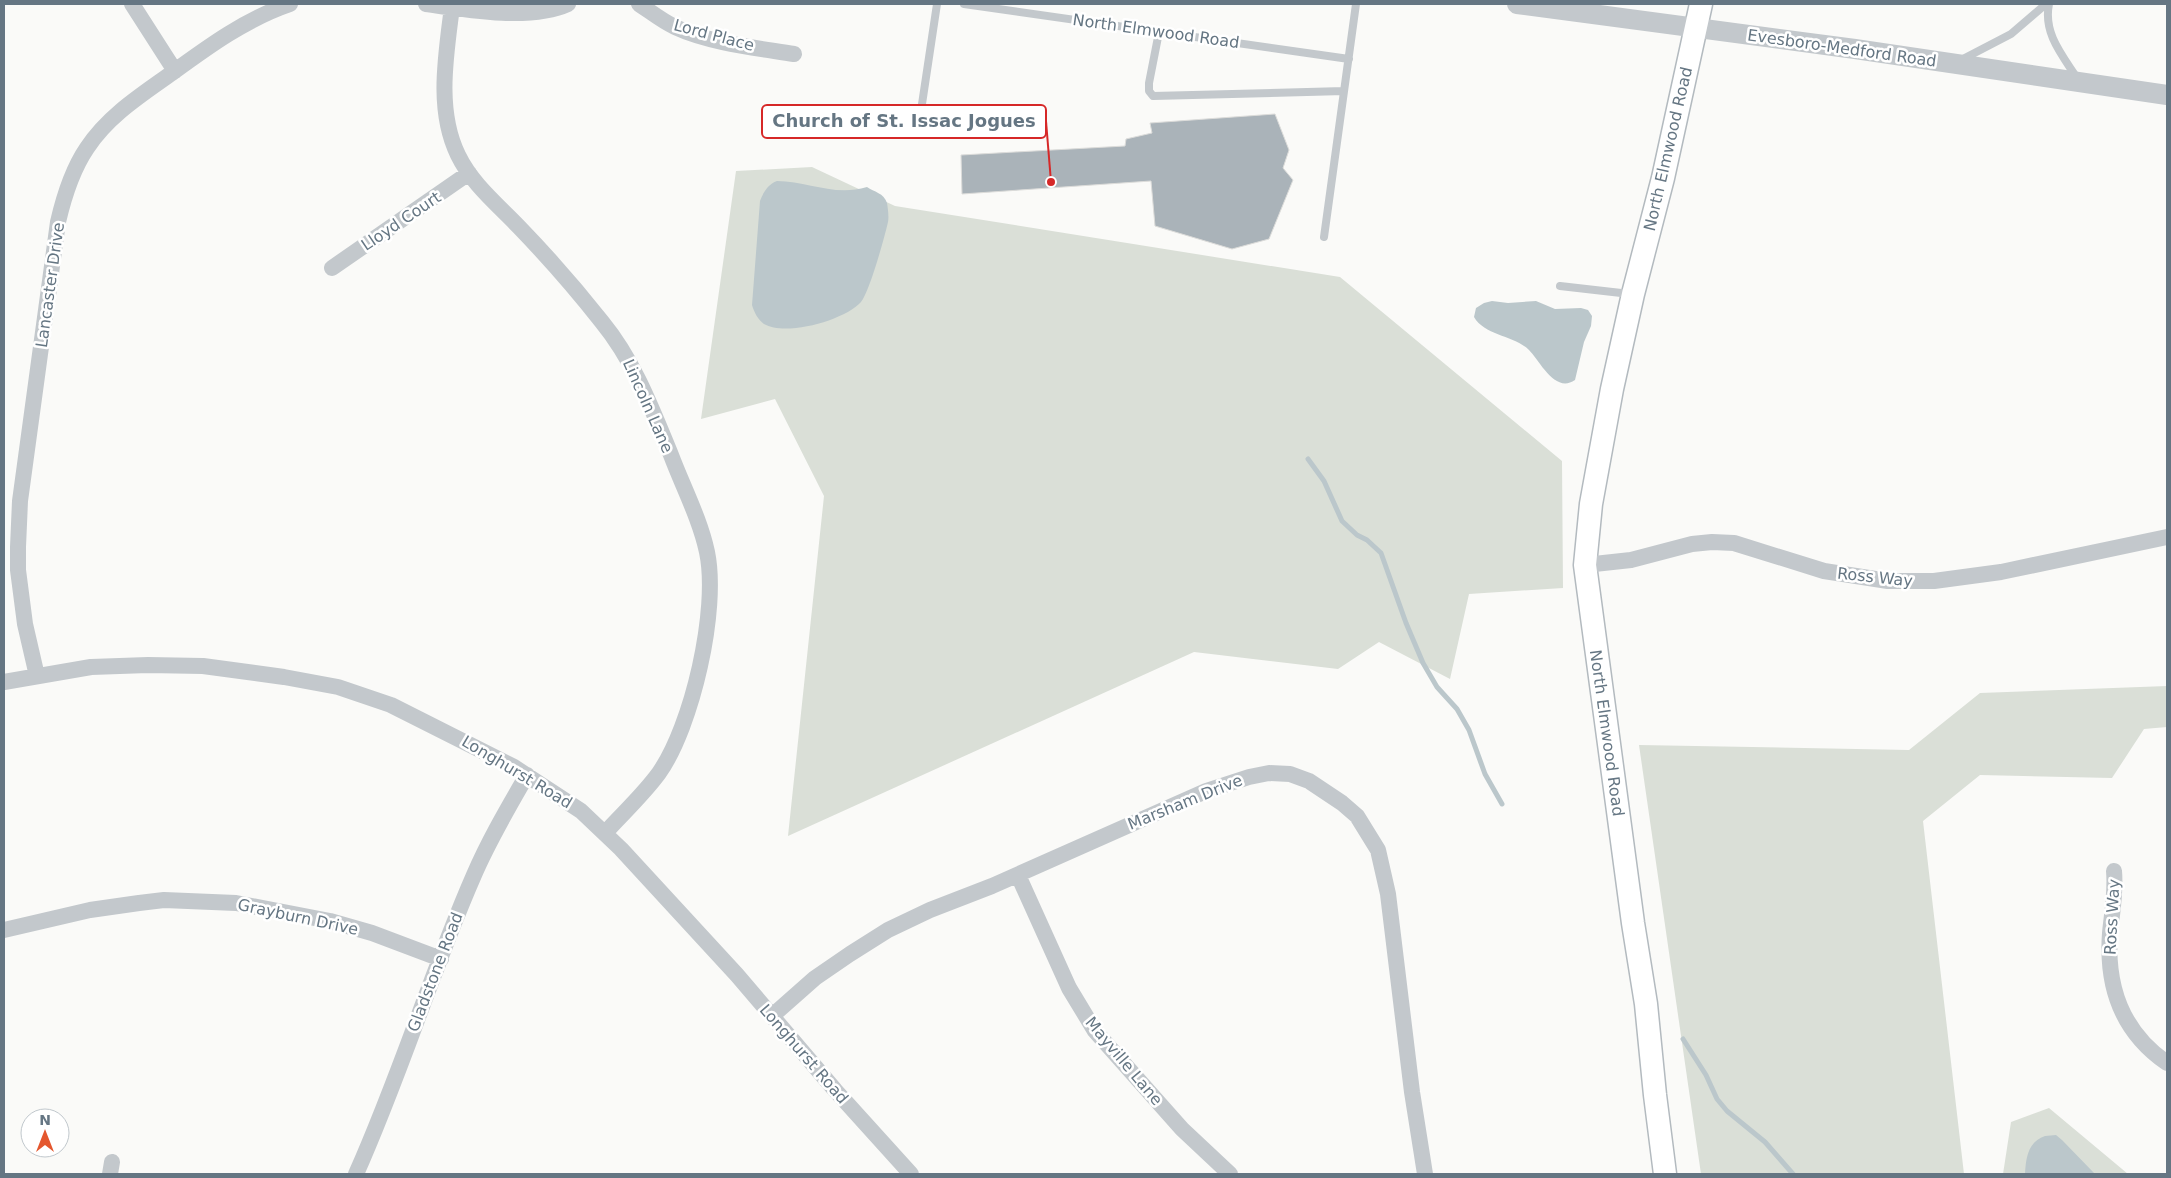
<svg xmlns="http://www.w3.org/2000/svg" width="2171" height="1178" font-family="'DejaVu Sans',sans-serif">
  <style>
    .green { fill: #dadfd7 }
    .water { fill: #bbc7cb }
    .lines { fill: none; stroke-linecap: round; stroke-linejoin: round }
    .stream { stroke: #bbc7cb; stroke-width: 5 }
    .building { fill: #aab3b9; stroke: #dcdcda }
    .secondary-casing { stroke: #b3babf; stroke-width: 25 }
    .service { stroke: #c3c8cc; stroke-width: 8 }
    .minor { stroke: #c3c8cc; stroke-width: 16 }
    .tertiary { stroke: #c3c8cc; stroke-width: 20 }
    .secondary { stroke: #fff; stroke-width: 22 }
    .labels { text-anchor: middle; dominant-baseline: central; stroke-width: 5; stroke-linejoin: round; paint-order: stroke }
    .street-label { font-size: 16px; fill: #657683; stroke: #fff }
    .leader { fill: none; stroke: #d62828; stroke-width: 2 }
    .callout-dot { fill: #d62828; stroke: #fff; stroke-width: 2 }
    .callout { fill: #fff; stroke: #d62828; stroke-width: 2 }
    .callout-label { font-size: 18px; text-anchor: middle; font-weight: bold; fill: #657683 }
  </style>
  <rect width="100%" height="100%" fill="#fafaf8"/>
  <path class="green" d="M812,167L895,206L1340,277L1562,461L1563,588L1469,594L1450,679L1379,642L1338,669L1194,652L788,836L824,496L775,399L701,419L736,171Z
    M2167,686V727L2144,729L2112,778L1980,775L1923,821L1964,1174H1701L1639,745L1909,750L1980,693Z
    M2049,1108L2128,1174H2003L2011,1122Z"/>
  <path class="water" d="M777,181C808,181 834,197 867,187C874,192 884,193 887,203C888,209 889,217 888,222C885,236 869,293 861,302C845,320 786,337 764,324C758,320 754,312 752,305L760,201C763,193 768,184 777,181Z
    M1492,301L1508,303L1536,301L1555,309L1581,308L1588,310L1592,316L1591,326L1584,342L1575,380C1555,394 1540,361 1529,350C1514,335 1485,336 1474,317L1476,308L1484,303Z
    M2045,1136L2056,1135L2062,1140L2095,1174H2025C2026,1157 2028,1142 2045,1136Z"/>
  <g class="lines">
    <path class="stream" d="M1308,459L1324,481L1342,521L1357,535L1367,540L1381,553L1406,623L1423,663L1437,687L1457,709L1469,730L1485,774L1502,804
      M1683,1039L1706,1075L1717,1099L1727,1111L1765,1142L1793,1174"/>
  </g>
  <path class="building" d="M1275,114L1289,150L1283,168L1293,180L1269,239L1232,249L1155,226L1151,181L962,194L961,155L1125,146L1126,139L1152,133L1150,123Z"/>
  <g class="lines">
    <defs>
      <path id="secondary" d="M1665,1174L1655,1095L1646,1004L1633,923L1585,565L1591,504L1612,389L1633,294L1663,178L1701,4"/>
    </defs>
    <use href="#secondary" class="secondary-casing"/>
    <path class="service" d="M964,4L1349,59
      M2049,4C2043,33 2062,55 2077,78
      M1159,32L1149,83V91L1153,96L1344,91
      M1961,60L2011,34L2046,4
      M922,104L937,4
      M1324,237L1356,4
      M1560,286L1630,294"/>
    <path class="minor" d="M132,4L175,71
      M426,4C466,10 531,21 568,4
      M639,4C651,12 662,21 675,27C709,43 757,48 794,54
      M452,7C446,55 436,110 458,155C472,184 497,204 519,227C548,257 576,289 602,322C634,361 652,409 671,455C683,487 700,519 707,552C719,610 692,726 659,773C643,795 623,813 605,833
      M332,268L469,173
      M1585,565L1631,560L1692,544L1712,542L1734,543L1824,571L1888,581H1934L2001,572L2167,537
      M37,676L25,624L18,570V547L20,501L58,222C64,196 72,170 87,148C108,116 141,95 172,73C209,46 246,19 290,4
      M4,682L91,667L148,665L203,666L284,677L338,687L391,705L514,767L581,811L621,849L737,975L835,1090L911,1174
      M2114,871C2116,892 2112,912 2110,933C2106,986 2122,1032 2167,1063
      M1018,875L1069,988L1095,1031L1182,1129L1230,1174
      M4,930L90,910L139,903L164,900L236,903L330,921L372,933L441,959
      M772,1016L815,978L850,954L888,930L930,910L992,886L1206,791L1249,777L1269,773L1290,774L1309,781L1342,803L1357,816L1378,850L1388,894L1412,1092L1425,1174
      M110,1174L112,1162
      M356,1174C400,1076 431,973 474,875C489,840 508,808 527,775"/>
    <path class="tertiary" d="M1517,4L1855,49L2167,95"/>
    <use href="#secondary" class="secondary"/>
  </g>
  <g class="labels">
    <g class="street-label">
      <text transform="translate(1156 31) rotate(8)">North Elmwood Road</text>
      <text transform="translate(714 35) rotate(15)">Lord Place</text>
      <text transform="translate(1842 48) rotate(8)">Evesboro-Medford Road</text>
      <text transform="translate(1668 149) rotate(-77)">North Elmwood Road</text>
      <text transform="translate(401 221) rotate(-34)">Lloyd Court</text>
      <text transform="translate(50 285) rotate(-82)">Lancaster Drive</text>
      <text transform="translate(648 406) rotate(66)">Lincoln Lane</text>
      <text transform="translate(1875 577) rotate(6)">Ross Way</text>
      <text transform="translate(1607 733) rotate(82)">North Elmwood Road</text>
      <text transform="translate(517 772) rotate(31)">Longhurst Road</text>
      <text transform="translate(1185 802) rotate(-22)">Marsham Drive</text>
      <text transform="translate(298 917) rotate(12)">Grayburn Drive</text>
      <text transform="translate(2112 917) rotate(-87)">Ross Way</text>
      <text transform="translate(435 972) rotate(-69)">Gladstone Road</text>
      <text transform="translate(804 1054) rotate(49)">Longhurst Road</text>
      <text transform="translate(1124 1061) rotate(50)">Mayville Lane</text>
    </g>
  </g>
  <path class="leader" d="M1051 182L1046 121"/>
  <circle class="callout-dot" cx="1051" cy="182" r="5"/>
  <rect class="callout" x="762" y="105" width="284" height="33" rx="5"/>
  <g class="callout-label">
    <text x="904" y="127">Church of St. Issac Jogues</text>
  </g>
  <rect width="2171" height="1178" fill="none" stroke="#657683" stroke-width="10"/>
  <g transform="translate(45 1133)"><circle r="24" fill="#ffffff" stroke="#c1c8cd"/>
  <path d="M0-4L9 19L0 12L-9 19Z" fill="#e4572e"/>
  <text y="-8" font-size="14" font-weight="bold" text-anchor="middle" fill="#657683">N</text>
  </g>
</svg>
